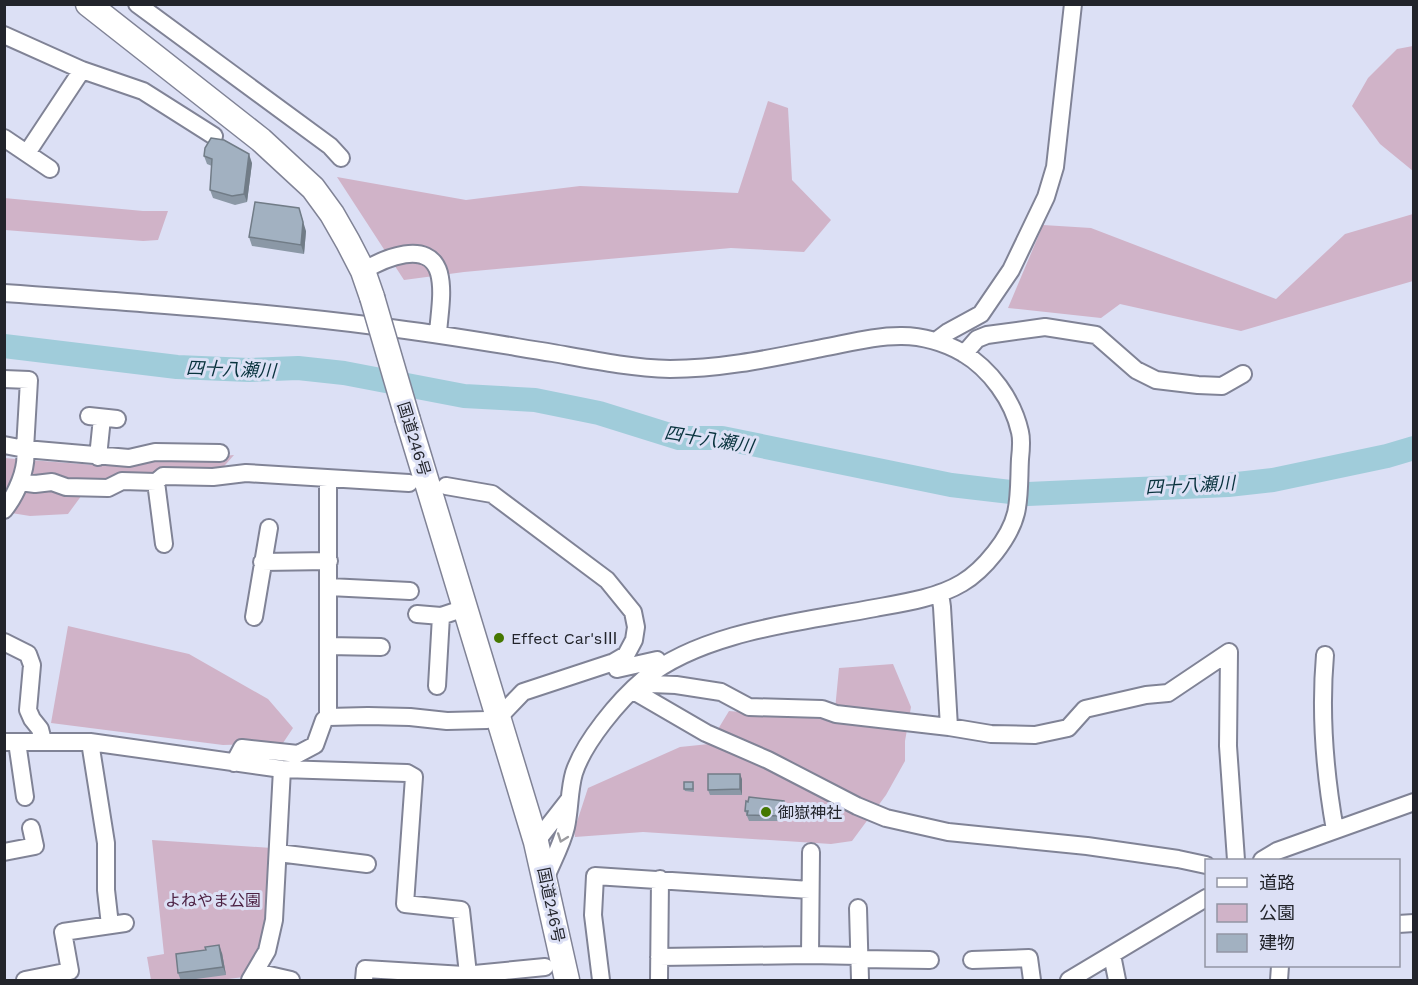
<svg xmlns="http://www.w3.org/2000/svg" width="1418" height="985" font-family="'Work Sans','Noto Sans JP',sans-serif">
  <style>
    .green { fill: #d0b3c8 }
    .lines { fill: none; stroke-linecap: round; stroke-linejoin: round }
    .river { stroke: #a0ccda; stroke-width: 24 }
    .minor-casing { stroke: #808396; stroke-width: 20 }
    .highway-casing { stroke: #808396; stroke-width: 27 }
    .minor { stroke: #fff; stroke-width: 16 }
    .highway { stroke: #fff; stroke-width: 24 }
    .highway-bridge-casing { stroke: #808396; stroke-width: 27; stroke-linecap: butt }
    .highway-bridge { stroke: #fff; stroke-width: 24 }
    .wall { fill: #8b98a6 }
    .shaded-wall { fill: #717c87 }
    .building { fill: #a2b1c1; stroke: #717c87; stroke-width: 1.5 }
    .oneway { stroke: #9c9ca0 }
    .poi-dot { fill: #457700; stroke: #dce0f5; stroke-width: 2 }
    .labels { text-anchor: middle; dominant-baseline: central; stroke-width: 6; stroke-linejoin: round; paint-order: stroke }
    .street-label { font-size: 16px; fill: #22242b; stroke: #dce0f5 }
    .poi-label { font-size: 16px; fill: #22242b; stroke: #dce0f5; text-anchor: start }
    .park-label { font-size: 16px; fill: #4d2244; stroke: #dce0f5 }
    .water-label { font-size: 18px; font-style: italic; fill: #08323d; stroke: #dce0f5 }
  </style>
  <rect width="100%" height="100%" fill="#dce0f5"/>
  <path class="green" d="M1413,46H1414L1413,171L1380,144L1352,106L1368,78L1397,49Z
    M768,101L788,108L792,180L831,220L804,252L731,248L464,272L404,280L337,177L466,200L580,186L738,193Z
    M4,198L143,211H168L158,240L143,241L5,230Z
    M1413,214V281L1241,331L1120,304L1101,318L1008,308L1043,225L1091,228L1276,299L1345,234Z
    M234,455L218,473L119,476L90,484L68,514L30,516L5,512L4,458L107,466Z
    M68,626L189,654L268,699L293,728L283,743L223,745L51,723Z
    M893,664L911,707L905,741V761L886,795L852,841L831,844L643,832L575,837L574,831L588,788L680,747L709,744L729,711L834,720L839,668Z
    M152,840L272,848L265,935L258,954L244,977L220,980H151L147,957L164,954Z"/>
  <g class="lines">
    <path class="river" d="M4,346L177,367L249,370L298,368L344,373L464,396L535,400L599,413L679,438H722L951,485L1028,494L1228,485L1273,480L1387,456L1414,448"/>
    <defs>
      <path id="minor" d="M137,4L330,146L341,158
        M4,35L82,70L143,91L214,136
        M4,138L50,169
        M27,153L82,70
        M363,271C383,259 429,238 439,273C444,292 439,315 438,334
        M4,293C131,302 258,311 383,327C440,334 497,344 553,353C592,360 631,368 670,369C722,369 772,358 822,348C875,338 913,325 963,353C990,369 1013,400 1020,432C1022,440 1021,450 1020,459C1019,476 1020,496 1016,513C1010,538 984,570 962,583C937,598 903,603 875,608C802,622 703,631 644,679C619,700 584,742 574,773C569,790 570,809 566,827C562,844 553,860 546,877
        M936,341L948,332L981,314L1011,270L1046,197L1055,167L1073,4
        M964,354L977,339L987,335L1045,327L1096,335L1136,370L1156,380L1198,385L1222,386L1243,374
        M4,379L29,380L25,449C28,469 16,495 4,510
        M89,416L117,419
        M4,445L25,449L129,458L155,452L220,453
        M98,457L102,418
        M20,482L35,484L52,482L66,487L108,488L122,481L156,482L163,476L213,477L246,473L409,483
        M156,482L164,544
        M262,562L329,561
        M329,587L410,591
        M940,593L942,607L949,727
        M417,614L441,616L465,608
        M254,617L269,528
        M4,642L28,654L32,665L28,710L32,719L40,729L43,741
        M328,646L381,647
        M1229,652L1228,746L1236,860
        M1325,655C1320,712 1325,774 1335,830
        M614,662L617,669L657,660L661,666
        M643,680L651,684L676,685L721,692L749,707L822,709L836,714L949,727L991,734L1035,735L1068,728L1085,709L1146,695L1168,693L1229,652
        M437,686L441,616
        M632,690L706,733L768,760L857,806L886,818L948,832L1087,846L1178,859L1206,865
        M328,717L368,716L410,717L447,721L487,720L498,718L523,692L614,662L626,655L634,640L636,627L633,612L607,580L492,494L446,486
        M4,742H90L282,769L407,773L414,777L405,904L461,910L468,974
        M17,742L25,797
        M90,742L106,843V890L110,925
        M234,763L242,748L298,754L315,745L324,720L328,717V479
        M536,842L568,801
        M4,852L35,846L31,828
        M278,853L367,864
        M1262,860L1277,851L1414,802
        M858,908L860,980
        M1398,924L1414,923
        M810,955L811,852
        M1112,955L1117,980
        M659,957L810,955L859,956
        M859,959L930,960
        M972,960L1029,958L1032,980
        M256,972L291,980
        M25,980L70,971L63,932L125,923
        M250,980L267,951L274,920L282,769
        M364,980L365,969L464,975L545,967
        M601,980L593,915L595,876L810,890
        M659,980L660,879
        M1069,980L1206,898
        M1279,980L1280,966"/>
      <path id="highway" d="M88,4L261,140L313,188L332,214L348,242L363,271L372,297
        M408,420L536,842L567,980"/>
    </defs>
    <use href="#minor" class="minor-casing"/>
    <use href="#highway" class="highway-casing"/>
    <use href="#minor" class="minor"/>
    <use href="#highway" class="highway"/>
    <defs>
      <path id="highway-bridge" d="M372,297L408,420"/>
    </defs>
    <use href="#highway-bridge" class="highway-bridge-casing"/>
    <use href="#highway-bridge" class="highway-bridge"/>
  </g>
  <path class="wall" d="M204,156L252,163L247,202L235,205L213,198L210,190L212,166L207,164Z
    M306,231L304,254L252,246L249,237Z
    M742,779V795H710L708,790Z
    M693,782L694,792L685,791L684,789Z
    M784,801L786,806L785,821H749L745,811Z
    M222,953L226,975L181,981L178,973Z"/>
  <path class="shaded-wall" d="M249,154L252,163L247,202L244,194Z
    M299,208L306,231L304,254L301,245Z
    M740,774L742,779V795L740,789Z
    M784,801L786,806L785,821L783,816Z
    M219,945L222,953L226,975L223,967Z"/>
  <path class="building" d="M211,138L224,140L249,154L244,194L232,196L210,190L212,159L204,156L205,148Z
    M255,202L299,208L303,222L301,245L249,237Z
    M708,774H740V789L708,790Z
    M684,782H693V789H684Z
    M749,797L784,801L783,816L747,815L748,811H745L746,801L748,802Z
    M219,945L223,967L178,973L176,954L206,950L205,947Z"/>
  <defs><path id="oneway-chevron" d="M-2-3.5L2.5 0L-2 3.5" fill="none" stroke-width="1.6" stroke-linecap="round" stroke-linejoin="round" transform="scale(1.5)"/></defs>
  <use class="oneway" href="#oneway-chevron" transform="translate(562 838) rotate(110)"/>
  <g class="poi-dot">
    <circle cx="499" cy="638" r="6"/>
    <circle cx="766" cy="812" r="6"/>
  </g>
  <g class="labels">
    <g class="street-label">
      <text transform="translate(414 439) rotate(73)">国道246号</text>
      <text transform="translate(551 905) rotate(78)">国道246号</text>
    </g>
    <g class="poi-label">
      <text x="511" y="638">Effect Car'sⅢ</text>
      <text x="778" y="812">御嶽神社</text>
    </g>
    <g class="park-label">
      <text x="213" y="900">よねやま公園</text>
    </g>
    <g class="water-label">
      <text transform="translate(231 369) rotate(2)">四十八瀬川</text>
      <text transform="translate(709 439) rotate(9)">四十八瀬川</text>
      <text transform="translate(1190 485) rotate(-3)">四十八瀬川</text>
    </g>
  </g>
  <rect width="1418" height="985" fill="none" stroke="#22242b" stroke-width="12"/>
  <rect x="1205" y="859" width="195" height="108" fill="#dce0f5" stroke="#9295a4" stroke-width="1.5"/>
  <rect x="1217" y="878" width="30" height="9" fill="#ffffff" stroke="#9295a4" stroke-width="1.5"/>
  <text x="1259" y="889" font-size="18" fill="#22242b">道路</text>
  <rect x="1217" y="904" width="30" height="18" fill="#d0b3c8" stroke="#9295a4" stroke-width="1.5"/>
  <text x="1259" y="919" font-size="18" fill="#22242b">公園</text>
  <rect x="1217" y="934" width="30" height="18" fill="#a2b1c1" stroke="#9295a4" stroke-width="1.5"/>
  <text x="1259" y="949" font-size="18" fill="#22242b">建物</text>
</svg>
